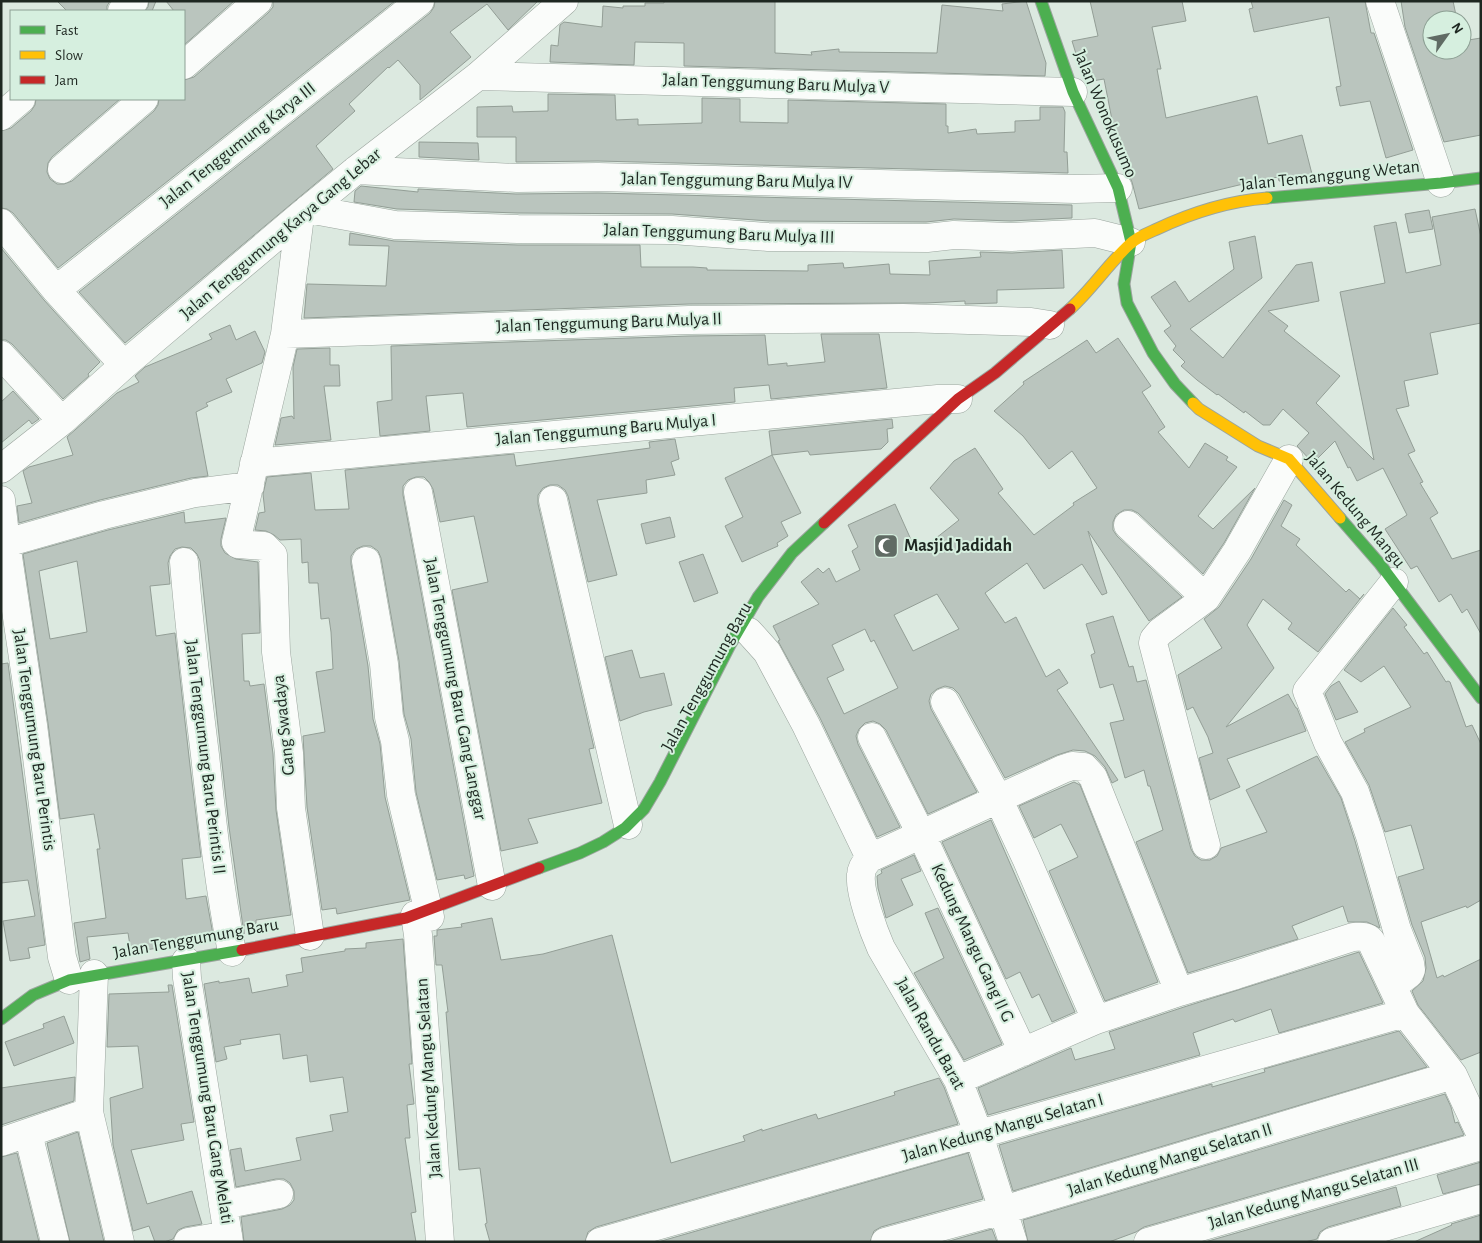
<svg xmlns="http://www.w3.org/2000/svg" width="1482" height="1243" font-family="'Alegreya Sans',sans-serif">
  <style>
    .building { fill: #bac5be; stroke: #939e96; fill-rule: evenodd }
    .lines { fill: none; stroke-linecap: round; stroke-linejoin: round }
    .street-casing { stroke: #9ba59e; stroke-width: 29 }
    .fast-casing { stroke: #9ba59e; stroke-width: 13 }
    .slow-casing { stroke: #9ba59e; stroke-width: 13 }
    .jam-casing { stroke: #9ba59e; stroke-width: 13 }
    .street { stroke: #fafcfa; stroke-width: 28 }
    .fast { stroke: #4caf50; stroke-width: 11 }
    .slow { stroke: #ffc107; stroke-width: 11 }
    .jam { stroke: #c62828; stroke-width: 11 }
    .labels { text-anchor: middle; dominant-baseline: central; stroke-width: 4; stroke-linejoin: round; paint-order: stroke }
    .street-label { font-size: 18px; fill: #1e2721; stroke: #d6efdf }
    .poi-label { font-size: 18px; font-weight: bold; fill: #1e2721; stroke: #d6efdf; text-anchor: start }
  </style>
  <rect width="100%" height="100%" fill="#dce9e0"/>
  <path class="building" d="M57,1H110L107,6V11H67Z
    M149,1H156L152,11H145L148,7Z
    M166,1H234L184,45V11H174Z
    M273,1H395L58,268L13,213L7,209L1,208V131L11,128L31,111L35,105L36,99H120L52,157L48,163L47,172L50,179L57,184H64L72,181L154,111L158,105L159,99H184V80L194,77L268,13L273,7Z
    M435,1H538L508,30L487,4L450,32L471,57L420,100V85L398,60L389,68L388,67L349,104L355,111L316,146L333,169L125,343L79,292L430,13L434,7Z
    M664,1H775V53L812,55L811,52L839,49V52L937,53L942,5L1003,11L1002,4L1026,1L1046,63L1045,76L684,66V43L635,42L634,65L550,62L551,45L558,46L560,25L564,22L602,27L603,6L623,8V6H645V3H664Z
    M1090,1H1182L1186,21L1152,27L1161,69H1157L1166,118L1257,96L1268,144L1302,135L1313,178L1279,181L1278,177L1239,185L1139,209L1132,182L1109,131L1114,130L1104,79L1086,82L1079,57H1077L1072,41L1098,36Z
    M1251,1H1365L1371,33H1374L1413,150L1386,158L1370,101L1340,106L1336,87L1341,86L1329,17L1254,32L1249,9L1253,8Z
    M1401,1H1453L1457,20H1432V50H1462V41L1481,38V135L1444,142L1405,27Z
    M548,94L615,95L616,120L638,119V125L702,123V98L740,99V122L788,123V100L946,104V126H948V133L976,129L977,134L1015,132V121L1040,120V107H1063L1065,112L1064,152H1067L1068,173L598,161L516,162V137H477V107L512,106L513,112L548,111Z
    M419,142L478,143L479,160L419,157Z
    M361,186L418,192V189L516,194L598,193L1072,205V218L1011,221L954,219L926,222L769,221L672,214L518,213L397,209L354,202L355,191Z
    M1475,209L1481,237V323L1430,333L1438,374L1404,381L1409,406L1396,409L1415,451L1408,454L1423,482L1420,483L1438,513L1430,518L1452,559L1481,550V634L1467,609L1462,613L1451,594L1439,602L1417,566L1411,569L1385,529L1407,515L1383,468L1357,481L1350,467L1348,468L1335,441L1313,463L1297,446L1309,433L1283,409L1270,425H1263L1245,411L1244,413L1218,394L1217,395L1197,380L1181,366L1185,362L1173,350L1176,346L1164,331L1171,326L1151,297L1175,281L1189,302L1234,269L1229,242L1255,236L1262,278L1190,329L1223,358L1296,265L1312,262L1319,301L1268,311L1288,326L1284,331L1340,376L1316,403L1374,460L1340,292L1385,283L1374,226L1396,222L1406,273L1441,265L1432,217Z
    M1429,210L1433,229L1409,233L1405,214Z
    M350,233L394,241L518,245H640L641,267H693L707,268V270L808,271V265L843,263L844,268L889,264L890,274L930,275L929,261L981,257L980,252L1012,253L1062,250L1064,288L997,290V303L965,304V301L926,303L689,304L304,318L307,284L386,286L389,246L349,245Z
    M1,248L44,300L100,362L88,374L89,376L63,399L12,344L6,340H1Z
    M230,325L236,340L255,331L265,352L262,363L226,379L232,392L206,403L208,406L196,412L208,476L191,478L100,500L19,523L17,506L32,503L23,471L29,467L73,455L67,437L117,393L139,382L135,376L145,367L212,339L209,334Z
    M821,334H879L887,388L771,399L769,385L734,388L735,402L467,427L463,393L426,396L430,431L380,436L377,402L392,400L391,346L689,336L765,335L768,365L787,363V366L825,362Z
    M1118,338L1151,386L1142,392L1165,427L1158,432L1189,468L1205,443L1228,457L1226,460L1237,467L1198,516L1213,529L1255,488L1224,543L1203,574L1138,513L1132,510H1124L1116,515L1113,522V530L1117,536L1182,597L1149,621L1088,531L1107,593L1102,595L1082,564L1044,589L1027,563L985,593L1005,623L1016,617L1046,677L1059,669L1068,683L1057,690L1118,780L1112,783L1105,767L1095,756L1085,751L1073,750L1057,755L1005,778L959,694L953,688L945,686L937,689L931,694L929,701L931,709L977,792L928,814L886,730L880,724L873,721L865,723L859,729L856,736L858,744L900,827L877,837L820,718L778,641L780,640L773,626L819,604L801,582L818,568L823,573L829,568L836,582L860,570L852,551L858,547L848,525L895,504L917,553L959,520L930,488L954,461L975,448L1003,489L998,493L1034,535L1074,505L1073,503L1097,488L1072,451L1049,469L1023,436L994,411L1024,384L1023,382L1087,340L1096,353ZM937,594L959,629L913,651L894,615ZM865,629L871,642L874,640L898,688L844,714L827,678L844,670L832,645Z
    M330,348V365H339L340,386H324L331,440L275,445L281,418L292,416L294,419L293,367L297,349Z
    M13,391L39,419L32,424L29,420L1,443V402Z
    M892,419L893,428L887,429L888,442L881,449L810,455L808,451L772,455L801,513L781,522L788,536L777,543L778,546L742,562L725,526L743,517L725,478L772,455L769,431Z
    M675,439L679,459L671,462L675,475L646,480L647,493L597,500L617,575L588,582L568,496L565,490L558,485H550L543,488L538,495V504L594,748L589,749L602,803L528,819L538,843L501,851L452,590L488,582L474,516L440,522L433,489L429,482L424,477H416L408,480L403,486V495L474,876L465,879L464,875L437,880L416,792L411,739L404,714L399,661L381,558L378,551L371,546H363L356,549L351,556V564L368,666L373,719L380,744L385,797L410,900L337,914L336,908L322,910L307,807L303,736L325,732L316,672L333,669L331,632L329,618L321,619L318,583H309L308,562L302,563L301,539L280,540L274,535L266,531L255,530L259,513L265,512L263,494L267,477L311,473L315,510L349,509L345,470L514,454L516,466L650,448L649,442Z
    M1284,500L1292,505L1281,526L1300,539L1296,545L1346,592L1349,589L1360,599L1364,594L1318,652L1288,629L1292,623L1263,599L1247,625L1274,668L1226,727L1288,694L1296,708H1297L1306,731L1227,759L1240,787L1210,800L1199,758L1213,753L1208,737L1193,707L1187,710L1178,675L1222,648L1204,619L1219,607L1251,559Z
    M184,512L185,523L226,518L221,539V546L225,553L236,559L258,562L260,633L242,634L244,681H249L250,686L264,684L273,754L276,810L291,915L256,920V924L244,925V934L229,827L200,561L197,554L191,548L182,547L175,549L170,556L168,563L170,584L150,586L156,636L175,633L189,757L201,857L182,859L186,899L206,896L214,940L131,952L128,933L87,937L90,959L80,962L74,923L106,918L97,849H100L94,814L60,819L48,723L23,554L108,530ZM77,561L87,632L50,639L39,571Z
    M670,517L675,537L646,544L641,524Z
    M703,554L718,593L694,602L679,562Z
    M1393,608L1407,625L1404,627L1424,654L1427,652L1446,682L1448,681L1450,682L1466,727L1472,725L1481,744V900L1467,908L1466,906L1421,922L1437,978L1443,975L1444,977L1481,959V1052L1461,1060L1418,1005L1412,991L1423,981L1426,968L1425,957L1412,925L1398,877L1424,869L1411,825L1385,832L1369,785L1345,742L1365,732L1364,729L1411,707L1384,666L1361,682L1344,670Z
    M1113,616L1129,667L1133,666L1137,682L1146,680L1191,849L1195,856L1201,860H1210L1217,856L1221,848L1267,832L1246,790L1317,756L1341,798L1355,841L1380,928L1367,922H1348L1343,906L1292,926L1298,939L1188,973L1136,842L1163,830L1150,786H1148L1144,770L1125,778L1110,723L1124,720L1113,684L1100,688L1091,655L1095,653L1086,624Z
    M632,650L640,678L664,673L672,705L644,712L620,721L605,657Z
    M8,663L45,945L28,948L30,958L10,961L3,921L35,916L28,880L1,883V664Z
    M1339,681L1358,712L1336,720L1325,694L1331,686Z
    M1074,782L1080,785L1158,982L1105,1001L1049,871L1078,857L1061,824L1034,838L1019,806Z
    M991,820L1075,1012L1052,1022L1039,994L1032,998L1020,972L1006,979L942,842Z
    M914,855L921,871L901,879L913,905L886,918L878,888L877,876L882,873L881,870Z
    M938,908L1002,1044L964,1060L914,973L944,958L925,913Z
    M492,918L501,960L543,954L612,935L671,1163L745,1141L743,1136L762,1129V1131L816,1114L818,1119L895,1095L894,1092L939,1078L944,1087L958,1124L596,1227L588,1232L585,1242H490L485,1224L487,1223L480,1168L459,1170L446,1012H448L442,965H436L434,936H437V930L462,927L461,924Z
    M403,939L412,1064H409L414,1104L407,1105L410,1138H405L416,1212L411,1213L416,1242H244L241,1217L282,1209L290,1205L294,1200V1191L290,1183L284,1179H276L236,1187L230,1150L241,1148L245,1171L301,1160L296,1138L333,1131L330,1115L348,1112L343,1077L310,1082L307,1055L283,1059L280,1034L240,1040L241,1044L224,1047L227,1059L216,1062L204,984L219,981V983L249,978L252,993L288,986L286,975L303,972L301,958L345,951V949L366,948V943Z
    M1359,952L1383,1003L1279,1033L1271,1009L1235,1022L1233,1019L1193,1033L1200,1055L988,1115L978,1088L1071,1048L1075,1060L1115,1049L1109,1032L1184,1007Z
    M168,985H172L194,1122L181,1124L184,1140L131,1150L147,1204L192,1191L202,1224L185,1227L178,1230L173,1239L164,1242H155L149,1226L133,1231L113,1145L110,1098L143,1088L138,1046L107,1047L109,994L169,992Z
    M64,1016L74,1043L14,1066L5,1042L44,1028L43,1024Z
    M1399,1031L1427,1067L1013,1191L999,1145L1212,1084V1087L1265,1072L1264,1069Z
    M75,1077L74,1101L1,1125V1088Z
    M1445,1094L1451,1107L1455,1123L1458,1122L1464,1135L1144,1227L1136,1232L1109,1242H1028L1023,1220Z
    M78,1132L104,1242H70L47,1143Z
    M17,1153L39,1242H1V1157Z
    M968,1153L983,1199L881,1227L874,1231L870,1242H658Z
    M1481,1162V1184L1443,1194L1437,1175Z
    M1396,1187L1401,1206L1328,1227L1320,1232L1317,1239L1305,1242H1205Z
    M1481,1215V1242H1414L1452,1225L1451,1224Z
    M992,1229L997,1242H946Z"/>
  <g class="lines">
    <defs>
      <path id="street" d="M1380,1L1441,183
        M122,11L134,1
        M184,65L258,1
        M478,76L1073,92
        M1,116L21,99
        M62,169L144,99
        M356,170L517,178L598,177L1075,189L1118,188
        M308,209L395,225L518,229L672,230L768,237L927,238L954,235L1011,237L1095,233L1131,242
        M300,216L285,334L689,320L903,318L1031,322L1050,325
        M1,223L56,290L124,365
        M56,290L420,1
        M285,334L236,542L238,544L264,546L273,555L276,652L289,753L291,808L310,936
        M1,355L62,421
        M254,463L938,399H958
        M1,469L62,421L124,365L300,216L356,170L478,76L564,1
        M418,492L492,886
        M1,500L6,543L33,725L62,957L69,980
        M553,500L628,825
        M1128,525L1206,598
        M6,543L104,515L195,493L250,486
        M366,561L384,664L389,717L395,741L401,795L430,917
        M184,562C189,627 197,691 205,755C212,821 219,887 232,952
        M749,632L767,652L806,725L870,858
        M945,702L998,798L1026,858L1096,1020
        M872,737L921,834L1023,1052
        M1206,845L1153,643L1154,639L1160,632L1206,598L1237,551L1289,459
        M415,915L418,935L440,1242
        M186,961L187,978L229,1242
        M94,974L89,1112L120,1242
        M1393,986L1409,974L1411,970L1410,963L1397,930L1370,836L1355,792L1328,743L1307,691L1394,582
        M958,1080L1096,1020L1179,992L1236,975L1353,937C1359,937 1366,935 1371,941L1405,1013L1453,1075L1481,1135
        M28,1133L55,1242
        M1,1142L89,1112
        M223,1205L279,1194
        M188,1242L228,1235
        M600,1242L1405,1013
        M885,1242L1003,1210L1453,1075
        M1013,1242L979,1135L958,1080L881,948C874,932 859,892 861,875C861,869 865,863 870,858L1063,769L1072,766L1084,767L1093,777L1179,992
        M1148,1242L1481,1146
        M1332,1242L1481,1199"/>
      <path id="fast" d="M1041,1L1073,92L1118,188L1131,242L1124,284L1127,303L1153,353L1175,384L1193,403
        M1267,198L1441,183L1481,178
        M1340,518L1380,564L1481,698
        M539,868L580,853L603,842L625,828L644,809L660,782L730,645L758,597L792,553L824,523
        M1,1019L33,995L69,980L242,950"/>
      <path id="slow" d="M1070,309C1092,289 1108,264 1130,244C1137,237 1148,233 1157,229C1191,213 1229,201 1267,198
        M1193,403L1199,409L1258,446L1289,459L1340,518"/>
      <path id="jam" d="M824,523L958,399L995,373L1070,309
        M242,950L406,918L539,868"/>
    </defs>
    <use href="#street" class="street-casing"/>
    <use href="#fast" class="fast-casing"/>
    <use href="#slow" class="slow-casing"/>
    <use href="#jam" class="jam-casing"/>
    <use href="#street" class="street"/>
    <use href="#fast" class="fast"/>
    <use href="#slow" class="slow"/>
    <use href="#jam" class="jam"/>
  </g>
  <defs>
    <symbol id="mosque-square" viewBox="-11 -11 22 22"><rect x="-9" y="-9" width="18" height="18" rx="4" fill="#606b64" stroke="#d6efdf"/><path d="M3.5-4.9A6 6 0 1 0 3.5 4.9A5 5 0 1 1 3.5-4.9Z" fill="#fff"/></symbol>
  </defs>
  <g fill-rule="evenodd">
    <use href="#mosque-square" x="872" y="532" width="28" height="28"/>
  </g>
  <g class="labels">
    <g class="street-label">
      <text transform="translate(776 84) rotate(2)">Jalan Tenggumung Baru Mulya V</text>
      <text transform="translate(1105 114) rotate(67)">Jalan Wonokusumo</text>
      <text transform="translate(238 145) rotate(-38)">Jalan Tenggumung Karya III</text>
      <text transform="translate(1330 176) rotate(-6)">Jalan Temanggung Wetan</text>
      <text transform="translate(737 181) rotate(1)">Jalan Tenggumung Baru Mulya IV</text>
      <text transform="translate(281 234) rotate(-40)">Jalan Tenggumung Karya Gang Lebar</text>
      <text transform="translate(719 234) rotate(2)">Jalan Tenggumung Baru Mulya III</text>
      <text transform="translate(609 323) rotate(-2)">Jalan Tenggumung Baru Mulya II</text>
      <text transform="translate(606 430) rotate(-5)">Jalan Tenggumung Baru Mulya I</text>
      <text transform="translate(1355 510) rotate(50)">Jalan Kedung Mangu</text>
      <text transform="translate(707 677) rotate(-61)">Jalan Tenggumung Baru</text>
      <text transform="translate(455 689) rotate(79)">Jalan Tenggumung Baru Gang Langgar</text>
      <text transform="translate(284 725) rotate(-96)">Gang Swadaya</text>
      <text transform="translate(34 740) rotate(82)">Jalan Tenggumung Baru Perintis</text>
      <text transform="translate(205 757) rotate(83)">Jalan Tenggumung Baru Perintis II</text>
      <text transform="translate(196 939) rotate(-10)">Jalan Tenggumung Baru</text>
      <text transform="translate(972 943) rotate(65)">Kedung Mangu Gang II G</text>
      <text transform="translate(930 1034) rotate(61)">Jalan Randu Barat</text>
      <text transform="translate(429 1078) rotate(-94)">Jalan Kedung Mangu Selatan</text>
      <text transform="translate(207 1098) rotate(81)">Jalan Tenggumung Baru Gang Melati</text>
      <text transform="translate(1003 1128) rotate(-16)">Jalan Kedung Mangu Selatan I</text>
      <text transform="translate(1170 1160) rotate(-17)">Jalan Kedung Mangu Selatan II</text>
      <text transform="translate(1314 1194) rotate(-16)">Jalan Kedung Mangu Selatan III</text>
    </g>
    <g class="poi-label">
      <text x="904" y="546">Masjid Jadidah</text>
    </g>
  </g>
  <rect width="1482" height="1243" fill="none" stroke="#1e2721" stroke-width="5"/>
  <rect x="10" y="10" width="175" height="90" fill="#d6efdf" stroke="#8c9f93"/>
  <rect x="20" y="26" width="25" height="8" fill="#4caf50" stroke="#8c9f93"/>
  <text x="55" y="35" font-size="15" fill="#1e2721">Fast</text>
  <rect x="20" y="51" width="25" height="8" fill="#ffc107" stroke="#8c9f93"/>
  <text x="55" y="60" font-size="15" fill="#1e2721">Slow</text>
  <rect x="20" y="76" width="25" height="8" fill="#c62828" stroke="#8c9f93"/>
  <text x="55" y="85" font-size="15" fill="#1e2721">Jam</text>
  <g transform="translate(1447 35) rotate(57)"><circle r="24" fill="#d6efdf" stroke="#8c9f93"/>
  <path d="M0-4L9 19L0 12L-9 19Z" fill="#606b64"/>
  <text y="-8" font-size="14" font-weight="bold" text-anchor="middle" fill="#1e2721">N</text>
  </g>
</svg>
